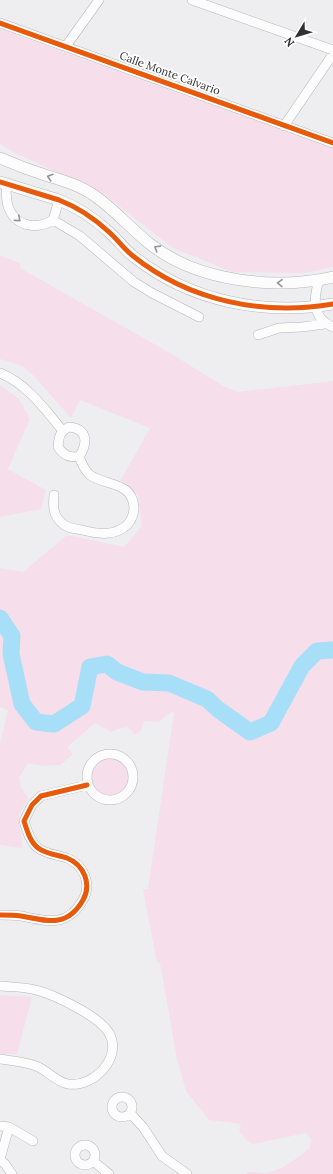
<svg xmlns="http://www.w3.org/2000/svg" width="333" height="1174" font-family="Lora,serif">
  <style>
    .green { fill: #f6deeb }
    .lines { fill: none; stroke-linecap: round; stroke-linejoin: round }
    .river { stroke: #a8dff8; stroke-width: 17 }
    .minor-casing { stroke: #b6b6b8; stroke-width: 10 }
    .tertiary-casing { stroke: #b6b6b8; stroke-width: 12 }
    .minor { stroke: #fcfcfd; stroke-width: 9 }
    .tertiary { stroke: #fcfcfd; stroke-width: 11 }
    .cycleway-casing { stroke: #fff; stroke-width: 8 }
    .cycleway { stroke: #e8590c; stroke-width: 5 }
    .oneway { stroke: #969698 }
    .labels { text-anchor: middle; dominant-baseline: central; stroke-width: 3.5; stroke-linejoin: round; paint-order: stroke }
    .street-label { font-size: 11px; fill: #303032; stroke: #fff }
  </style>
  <rect width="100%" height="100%" fill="#eeeef0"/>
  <path class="green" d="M0,29L333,148V267L304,273L233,272L173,248L104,194L13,152L0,144Z
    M0,255L21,264L20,268L170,353L225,387L238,392L333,381V1174H246L248,1172C254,1171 262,1174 266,1173C283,1170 297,1158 310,1148L311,1139L306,1133L253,1144L246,1140L239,1131L241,1124L209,1120L186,1091L177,1059L160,963H157L143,889H148L174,713L172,711L159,722L143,721L141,731L134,735L132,731L127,727L118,729L111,732L95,723L67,747L73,754L60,765L43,766L28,763L19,778L22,789L28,798L19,815L22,848L0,845V744L8,710L0,707V568L23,572L67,535L124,547L142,526L138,495L121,480L150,428L80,400L71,418L33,375L22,366L0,359Z
    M0,385L19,399L30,419L8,469L46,490L41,509L0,517Z
    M91 777a19 19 0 1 1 38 0a19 19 0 1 1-38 0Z
    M0,995L32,997L17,1054H0Z"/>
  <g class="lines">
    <path class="river" d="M0,618L12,636L11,654L22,704L36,722L54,724L82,706L90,667L107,664L117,672L143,682L169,683L207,699L219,710L250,732L271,723L302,666L317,651L333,650"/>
    <defs>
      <path id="minor" d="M192,0L333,50
        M0,23L333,143
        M66,46L99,0
        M284,126L333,54
        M6,184C6,191 6,199 8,206C15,227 36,230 53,220
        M53,220L80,236L134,282L152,293L199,317
        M53,220L59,200
        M319,280C313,300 312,318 333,327
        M258,335L279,328L302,327L325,324
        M0,373C27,384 44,408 62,430
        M69,427C88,429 88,443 79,457C69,457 64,456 58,447C59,437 59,432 69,427Z
        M54,495C53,506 53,516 62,523C67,528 75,529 82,530C98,534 115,537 128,524C132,519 134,514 134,507C132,481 105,486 90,475C84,470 82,463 79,457
        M87 777a23 23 0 1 1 46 0a23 23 0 1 1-46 0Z
        M0,915C7,915 14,915 21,916C47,921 67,928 83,900C92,884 84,865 67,858C58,855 46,854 38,848C30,842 27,830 24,821L32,805L41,796L87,785
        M0,986C12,987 25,987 36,990C55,995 99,1016 109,1033C123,1057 94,1088 68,1084C56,1082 47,1070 36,1066C25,1062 12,1061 0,1059
        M112 1107a10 10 0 1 1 20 0a10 10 0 1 1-20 0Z
        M130,1113L143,1127L162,1156L187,1174
        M0,1126L9,1127L33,1141
        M75 1155a10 10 0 1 1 20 0a10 10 0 1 1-20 0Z
        M0,1159L9,1127
        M0,1160L5,1164L12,1174
        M93,1161L109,1174"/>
      <path id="tertiary" d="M0,158C16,165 32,171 48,176C65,181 81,186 95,196C115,210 131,229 150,244C198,282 275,290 333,277
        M0,182L59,200C77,207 95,219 109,232C118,240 124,249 133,256C189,301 263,316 333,304"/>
    </defs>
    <use href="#minor" class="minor-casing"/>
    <use href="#tertiary" class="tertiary-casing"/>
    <use href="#minor" class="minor"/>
    <use href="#tertiary" class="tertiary"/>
    <defs>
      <path id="cycleway" d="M0,23L333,143
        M0,182L59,200C77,207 95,219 109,232C118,240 124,249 133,256C189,301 263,316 333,304
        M0,915C7,915 14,915 21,916C47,921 67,928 83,900C92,884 84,865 67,858C58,855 46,854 38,848C30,842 27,830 24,821L32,805L41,796L87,785"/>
    </defs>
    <use href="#cycleway" class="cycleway-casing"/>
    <use href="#cycleway" class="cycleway"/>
  </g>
  <defs><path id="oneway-chevron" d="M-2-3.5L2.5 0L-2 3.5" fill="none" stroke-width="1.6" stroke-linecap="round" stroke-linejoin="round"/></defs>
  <g class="oneway">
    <use href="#oneway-chevron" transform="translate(50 177) rotate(-162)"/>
    <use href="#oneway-chevron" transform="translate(18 219) rotate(40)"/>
    <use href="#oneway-chevron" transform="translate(157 248) rotate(-148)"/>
    <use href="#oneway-chevron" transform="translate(280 283) rotate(-179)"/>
  </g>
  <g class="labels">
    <g class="street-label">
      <text transform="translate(170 73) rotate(20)">Calle Monte Calvario</text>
    </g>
  </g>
  <g transform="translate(297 36) rotate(232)" stroke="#ffffff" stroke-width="3" paint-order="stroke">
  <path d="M0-3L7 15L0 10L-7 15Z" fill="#303032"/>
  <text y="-6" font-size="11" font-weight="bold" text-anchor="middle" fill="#303032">N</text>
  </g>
</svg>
